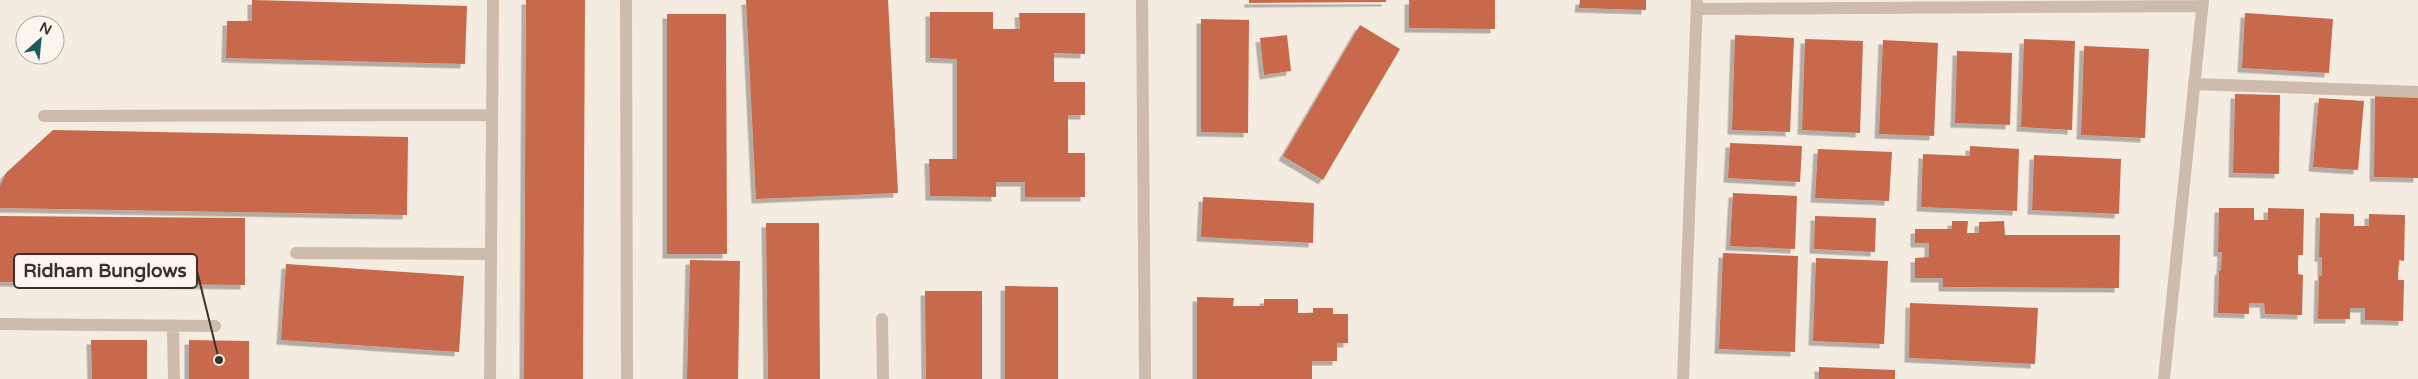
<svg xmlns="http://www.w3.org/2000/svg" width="2418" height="379" font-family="'Varela Round',sans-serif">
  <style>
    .building { fill: #c8694b; filter: url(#shadow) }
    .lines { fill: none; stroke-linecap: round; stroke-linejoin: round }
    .street { stroke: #cdbbac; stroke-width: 12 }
    .leader { fill: none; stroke: #3b302b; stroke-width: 2 }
    .callout-dot { fill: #3b302b; stroke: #fbf5ee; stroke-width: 2 }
    .callout { fill: #fbf5ee; stroke: #3b302b; stroke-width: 2 }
    .callout-label { font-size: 19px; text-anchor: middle; font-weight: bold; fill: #3b302b }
  </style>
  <defs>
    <filter id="shadow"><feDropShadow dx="-4.5" dy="4.5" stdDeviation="0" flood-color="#0004"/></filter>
  </defs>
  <rect width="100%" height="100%" fill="#f4ebe1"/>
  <path class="building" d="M252,0L467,6L465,64L226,58L227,21H252Z
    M526,0H585L583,379H524Z
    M746,0H888L898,193L756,199Z
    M1249,0H1386V2L1249,3Z
    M1409,0H1495V29L1409,28Z
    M1580,0H1646V10L1579,8Z
    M930,12H993V29H1020L1019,13H1085V54L1054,53V82H1085V115H1068V153H1085V197H1025V182H996V197L930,196L929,159H957V59L930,58Z
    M2245,13L2333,19L2329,73L2242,68Z
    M667,14H726L727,254H667Z
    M1201,19L1249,20L1248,133L1201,132Z
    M1360,25L1400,49L1323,180L1283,156Z
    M1287,35L1291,71L1264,75L1260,38Z
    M1735,35L1794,38L1790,132L1732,130Z
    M1805,39L1863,41L1860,133L1802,130Z
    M2024,39L2075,41L2072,130L2021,127Z
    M1883,40L1938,43L1934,136L1879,134Z
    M2084,46L2149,49L2145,138L2081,135Z
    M1957,51L2012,53L2010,125L1955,123Z
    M2235,94L2280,95L2279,174L2233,173Z
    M2375,94L2418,95V178L2374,177Z
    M2319,98L2364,101L2358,170L2313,167Z
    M53,130L408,137L407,215L0,208V186L6,173Z
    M1730,143L1802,146L1800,182L1728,178Z
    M1970,146L2019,149L2017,211L1921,207L1923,154L1970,156Z
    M1818,149L1892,152L1889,201L1815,198Z
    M2034,155L2121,159L2119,214L2032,210Z
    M1733,193L1797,196L1795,249L1730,246Z
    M1203,197L1314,203L1313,243L1201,237Z
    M2219,208H2254V220H2268V208L2304,209L2303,255H2298V274L2303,275L2302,315L2265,314L2264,303H2249V314L2218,313L2219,271L2221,270L2222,252H2218Z
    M2320,213L2354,214V226H2369V214L2405,215L2404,261L2399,260L2398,280H2404L2403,321L2365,320V308H2350V319H2318L2319,276H2322V257H2319Z
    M0,216L245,218V285L0,282Z
    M1815,216L1876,218L1875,252L1814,249Z
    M1952,221H1968L1967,233H1979V222L2004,221L2005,235H2120L2119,288L1943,287V278H1915V258L1929,257V243H1915V229H1952Z
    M766,223H819L820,379H768Z
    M1723,253L1798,256L1795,352L1719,349Z
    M1816,258L1888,261L1884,344L1813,341Z
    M690,260L740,261L738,379H687Z
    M286,264L464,276L459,352L281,340Z
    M1005,286L1058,287V379H1005Z
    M925,291H982V379H926Z
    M1197,297L1234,298L1233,306H1264V299H1298V313H1313V308H1333V314H1348V343H1337V361H1312V379H1197Z
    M1910,303L2038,308L2035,364L1909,358Z
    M91,340H147V379H92Z
    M189,340L249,341V379H189Z
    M1819,367L1895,370V379H1819Z"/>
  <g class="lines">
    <path class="street" d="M626,0L627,379
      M1142,0L1145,379
      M1697,9L2202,6
      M2194,84L2418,92
      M44,116L492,115
      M296,253L491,254
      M882,319L883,379
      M0,324L215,326
      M173,326L174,379
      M490,379L493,0
      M1683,379L1697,0
      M2164,379L2203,0"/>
  </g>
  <path class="leader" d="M219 360L197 271"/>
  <circle class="callout-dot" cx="219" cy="360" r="5"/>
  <rect class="callout" x="14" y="254" width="183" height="34" rx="5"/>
  <g class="callout-label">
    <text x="105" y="277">Ridham Bunglows</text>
  </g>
  <g transform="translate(40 40) rotate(27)"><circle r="24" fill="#fbf5ee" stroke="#aea6a0"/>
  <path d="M0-4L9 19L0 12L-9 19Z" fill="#1f5a5e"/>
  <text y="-8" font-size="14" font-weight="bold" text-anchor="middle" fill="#3b302b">N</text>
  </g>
</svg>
